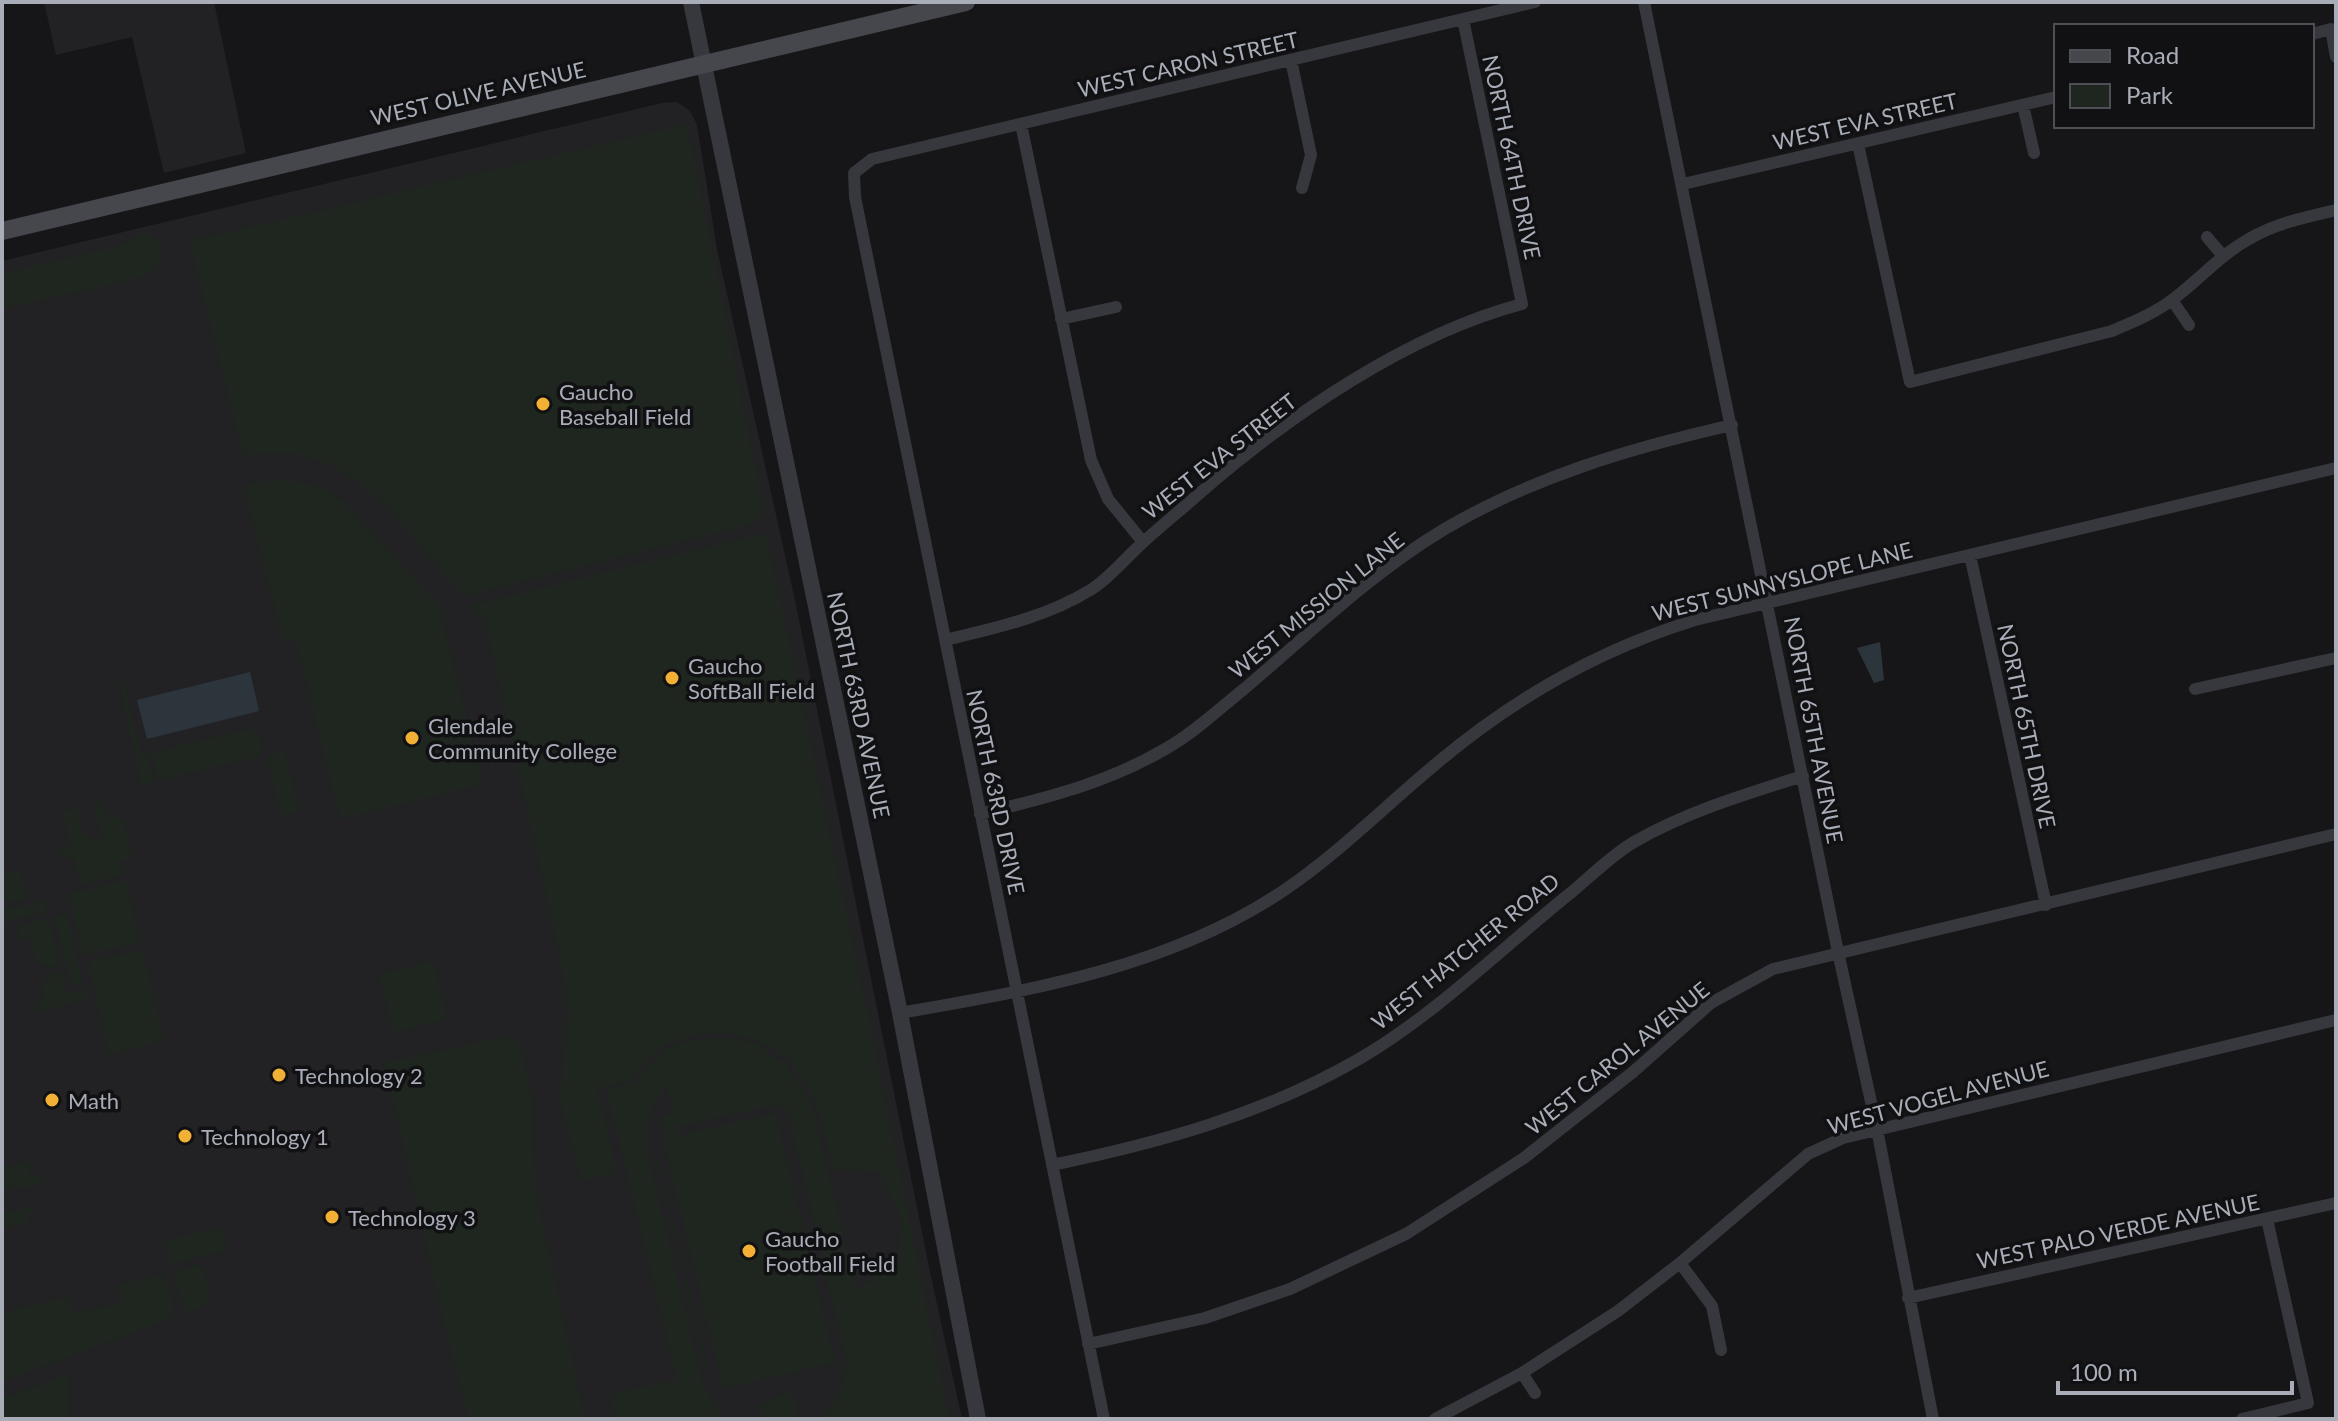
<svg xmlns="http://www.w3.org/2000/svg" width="2338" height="1421" font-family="Lato,sans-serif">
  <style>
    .built { fill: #222225 }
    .green { fill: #1e261f }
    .water { fill: #2c353c }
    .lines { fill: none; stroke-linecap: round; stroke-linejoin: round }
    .minor { stroke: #37383d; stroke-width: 12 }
    .tertiary { stroke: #37383d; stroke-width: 16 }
    .secondary { stroke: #45474d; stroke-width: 18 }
    .poi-dot { fill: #f2b134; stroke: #111113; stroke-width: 3 }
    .labels { text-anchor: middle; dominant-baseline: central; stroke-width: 7; stroke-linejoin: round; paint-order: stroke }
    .street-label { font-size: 22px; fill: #a8adb8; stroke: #111113 }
    .poi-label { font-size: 22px; fill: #a8adb8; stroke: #111113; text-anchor: start }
  </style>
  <rect width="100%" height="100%" fill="#161618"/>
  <path class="built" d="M44,2H214L246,153L164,173L132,37L56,55Z
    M677,102L690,111L697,125L717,249L796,605L929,1267L962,1419H2V261L662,103Z"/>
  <path class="green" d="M687,124L762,502L763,515L751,524L464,596C412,542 368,461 286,453C272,452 257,455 243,456L190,241Z
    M141,233H147L153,240L158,238C162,261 166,265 143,277L2,309V273L119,246Z
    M287,479L326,489L345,503L439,605L483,784L340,819L296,640L283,643L246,494L247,487L253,482Z
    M766,533L863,991L949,1419H821C838,1402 845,1384 846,1360L788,1111L778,1104L678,1127L679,1134L666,1137L661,1116L674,1113L668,1090L665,1088C647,1107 644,1130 648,1154L702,1381L713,1405L725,1419H616L610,1394L677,1380L606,1089L632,1083L660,1055L674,1046L695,1039L736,1038L757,1044L787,1065L812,1105L856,1290L899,1262L898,1255L902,1225L899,1213L878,1172L833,1169C821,1113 806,1049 741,1036C719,1031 695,1033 674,1042C663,1046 652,1055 644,1063C639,1068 634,1078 628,1081C619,1085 607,1086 597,1088L613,1149L615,1173L582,1181L560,1101L568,1012L563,972L486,624L472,605Z
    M124,683L141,755L148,753L154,782L141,784L119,684Z
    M257,727L263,756L158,780L151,752Z
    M285,751L299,812L281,816L267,755Z
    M93,802H99C104,815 110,817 124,819L132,858L120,862L123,875L81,885L74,859L61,858L60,851L70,846L63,811L77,807L81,831L98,842L102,837Z
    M20,870L27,898L4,903L2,874Z
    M126,880L140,942L83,955L69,894Z
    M45,901L47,912L4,922L2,910Z
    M67,914L83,983L71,985L55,917Z
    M49,918L60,965L46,968L44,963L37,966L30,937L20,939L16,926Z
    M142,950L164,1041L109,1055L89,970L91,961Z
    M433,961L447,1019L393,1032L379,974Z
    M61,972L66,994L85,990L87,1000L35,1013L34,1003L45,1000L41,982L48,980L47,974Z
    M503,1037L516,1041L522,1049L532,1098L531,1135L537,1199L585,1419H469L442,1315L385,1063Z
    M775,1113L835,1362L723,1389L663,1139Z
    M42,1159L32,1164L28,1170L32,1175L43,1176L44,1180L28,1189L12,1186L2,1191V1168Z
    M659,1163L709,1370L706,1371L657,1164Z
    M33,1206L34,1211L27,1213L29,1222L2,1229V1214Z
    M222,1227L228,1250L171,1264L166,1240Z
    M203,1264L211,1299L207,1306L188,1312L180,1300L173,1271Z
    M166,1273L175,1317L2,1382V1313L67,1297L72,1314L121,1303L118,1285Z
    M67,1374L68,1419H2V1399Z
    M790,1390L795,1402L796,1419H763L760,1406Z"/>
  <path class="water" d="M1880,642L1884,680L1874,683L1857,648Z
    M250,672L259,711L147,739L137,700Z"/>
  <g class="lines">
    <path class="minor" d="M1644,2L1838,952L1877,1129L1933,1419
      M2312,34L2331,29L2336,57
      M1291,60L1311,155L1302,188
      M2023,105L2034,153
      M1021,124L1091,460L1108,499L1143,542
      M1858,144L1910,382L2112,331C2133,322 2153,314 2172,300C2198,281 2220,255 2249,239C2276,223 2306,217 2336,210
      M1683,184L2056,97
      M2207,237L2223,256
      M2172,300L2189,325
      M1061,319L1116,307
      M1970,555L2046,905
      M945,640C996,628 1047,617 1092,589C1109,578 1123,561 1137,548C1158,528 1180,511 1201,492C1290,415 1408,334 1522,304L1463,19
      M2195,689L2336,658
      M980,814C1046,798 1108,783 1167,748C1195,732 1219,709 1244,689C1308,635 1370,574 1443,530C1532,477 1631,448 1732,425
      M900,1013C1032,990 1170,967 1283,891C1338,854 1386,805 1437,763C1514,698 1598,650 1695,620L2336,468
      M1052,1165C1159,1143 1264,1114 1359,1059C1435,1015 1504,946 1573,891C1592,875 1612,855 1634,842C1686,812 1746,794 1803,776
      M1680,1263L1712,1306L1721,1350
      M1908,1298L2336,1203
      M1088,1344L1205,1318L1290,1289L1406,1234L1524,1158L1633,1072L1711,1003L1773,969L2336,834
      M1522,1373L1535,1393
      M1104,1419L855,197L854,173L872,159L1535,2
      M1435,1419L1522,1373L1618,1311L1680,1263L1808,1154L1843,1138L2336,1020
      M2242,1419L2308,1403L2267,1219"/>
    <path class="tertiary" d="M691,2L900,1013L978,1419"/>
    <path class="secondary" d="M2,231L966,2"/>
  </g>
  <g class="poi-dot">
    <circle cx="543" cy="404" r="8"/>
    <circle cx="672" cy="678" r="8"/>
    <circle cx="412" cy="738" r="8"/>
    <circle cx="279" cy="1075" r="8"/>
    <circle cx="52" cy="1100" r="8"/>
    <circle cx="185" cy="1136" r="8"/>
    <circle cx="332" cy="1217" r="8"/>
    <circle cx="749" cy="1251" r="8"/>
  </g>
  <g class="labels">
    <g class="street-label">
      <text transform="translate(1188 64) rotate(-13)">WEST CARON STREET</text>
      <text transform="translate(478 93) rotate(-13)">WEST OLIVE AVENUE</text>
      <text transform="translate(1865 121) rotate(-13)">WEST EVA STREET</text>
      <text transform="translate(1512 157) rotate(78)">NORTH 64TH DRIVE</text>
      <text transform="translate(1219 456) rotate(-38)">WEST EVA STREET</text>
      <text transform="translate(1782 581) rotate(-14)">WEST SUNNYSLOPE LANE</text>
      <text transform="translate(1316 605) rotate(-39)">WEST MISSION LANE</text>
      <text transform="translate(859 705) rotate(78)">NORTH 63RD AVENUE</text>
      <text transform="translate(2027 726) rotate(78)">NORTH 65TH DRIVE</text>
      <text transform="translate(1814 730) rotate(79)">NORTH 65TH AVENUE</text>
      <text transform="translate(996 792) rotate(78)">NORTH 63RD DRIVE</text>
      <text transform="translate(1465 951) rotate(-39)">WEST HATCHER ROAD</text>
      <text transform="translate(1617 1058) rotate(-39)">WEST CAROL AVENUE</text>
      <text transform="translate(1938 1097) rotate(-15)">WEST VOGEL AVENUE</text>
      <text transform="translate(2118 1231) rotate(-12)">WEST PALO VERDE AVENUE</text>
    </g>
    <g class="poi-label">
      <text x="559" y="391">Gaucho<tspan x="559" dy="25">Baseball Field</tspan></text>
      <text x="688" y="665">Gaucho<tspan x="688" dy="25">SoftBall Field</tspan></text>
      <text x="428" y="725">Glendale<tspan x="428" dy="25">Community College</tspan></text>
      <text x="295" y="1075">Technology 2</text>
      <text x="68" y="1100">Math</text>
      <text x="201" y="1136">Technology 1</text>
      <text x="348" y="1217">Technology 3</text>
      <text x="765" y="1238">Gaucho<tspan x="765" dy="25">Football Field</tspan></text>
    </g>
  </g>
  <rect width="2338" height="1421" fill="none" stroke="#a8adb8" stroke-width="8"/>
  <rect x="2054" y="24" width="260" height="104" fill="#111113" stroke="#4d4f55" stroke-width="2"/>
  <rect x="2070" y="50" width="40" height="12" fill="#45474d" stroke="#4d4f55" stroke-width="2"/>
  <text x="2126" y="64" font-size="24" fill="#a8adb8">Road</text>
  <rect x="2070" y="84" width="40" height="24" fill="#1e261f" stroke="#4d4f55" stroke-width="2"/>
  <text x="2126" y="104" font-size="24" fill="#a8adb8">Park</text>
  <path d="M2058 1381v12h234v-12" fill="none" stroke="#a8adb8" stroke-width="4"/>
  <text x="2070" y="1381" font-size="24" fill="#a8adb8" stroke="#111113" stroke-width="6" paint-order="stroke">100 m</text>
</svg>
